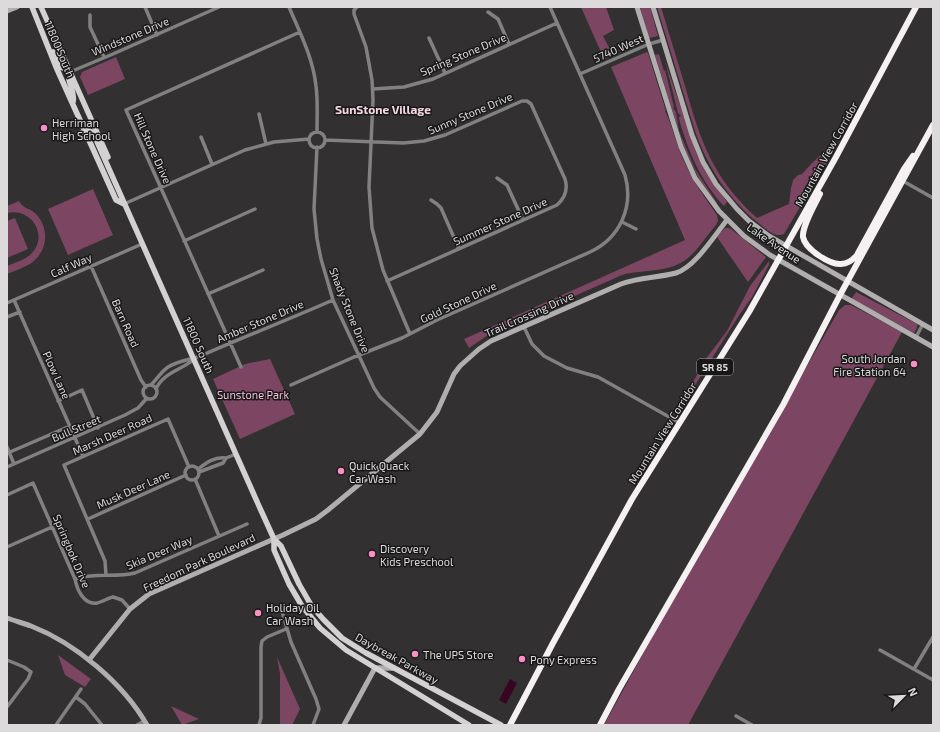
<svg xmlns="http://www.w3.org/2000/svg" width="940" height="732" font-family="'Exo 2',sans-serif">
  <style>
    .green { fill: #7c4561 }
    .water { fill: #380424 }
    .lines { fill: none; stroke-linecap: round; stroke-linejoin: round }
    .street { stroke: #828181; stroke-width: 3.5 }
    .secondary { stroke: #b0aeaf; stroke-width: 5 }
    .primary { stroke: #d4d1d2; stroke-width: 5.5 }
    .highway { stroke: #f5f1f3; stroke-width: 6 }
    .poi-dot { fill: #fa8fc6; stroke: #191819; stroke-width: 1.5 }
    .labels { text-anchor: middle; dominant-baseline: central; stroke-width: 3; stroke-linejoin: round; paint-order: stroke }
    .shield { fill: #191819; stroke: #a2a0a1; stroke-width: 1 }
    .shield-label { font-size: 10px; font-weight: bold; fill: #dcdadb }
    .street-label { font-size: 11px; fill: #dcdadb; stroke: #191819 }
    .poi-label { font-size: 11px; fill: #dcdadb; stroke: #191819; text-anchor: start }
    .park-label { font-size: 11px; fill: #f6bfd9; stroke: #191819 }
    .neighbourhood-label { font-size: 12px; font-weight: bold; fill: #f7d7e6; stroke: #191819 }
  </style>
  <rect width="100%" height="100%" fill="#323031"/>
  <path class="green" d="M581,7H606L614,30L603,36L613,55L604,59Z
    M640,7H650L658,36L649,38Z
    M657,7H661C669,33 677,60 685,86C701,142 712,177 757,218L789,204L791,188L793,180L798,175L802,174L812,163L825,151L831,144L836,146L784,234C775,238 767,230 760,224C729,200 708,168 695,131Z
    M647,52L648,53L666,111H665C673,127 676,145 684,161C693,181 705,198 717,215L718,221L716,225C707,235 698,250 688,258C671,273 643,269 622,275L491,333L469,348L464,339L685,240L611,67Z
    M659,54L664,71L665,70L674,107L673,108L676,112L679,131L695,169L717,203H716L698,177L684,148L655,55Z
    M116,57L125,79L88,95L80,77L82,72Z
    M665,61L697,155L706,172L727,202L724,206C701,182 688,151 679,119V117L681,116L678,113Z
    M93,189L113,235L68,255L48,209Z
    M19,201C23,209 30,208 36,214C50,229 48,252 30,264C23,268 14,271 7,274V266C14,263 24,260 30,255C50,237 32,207 7,213V206Z
    M15,218L28,249L7,258V221Z
    M725,228H729L731,229L766,257L748,282L717,237Z
    M769,261V265L752,297L738,317L680,409L678,410L705,360L727,331L750,286Z
    M856,292L917,324V328L914,333L852,299V298Z
    M845,305H851L902,332L688,725H604L656,630L839,310Z
    M270,359L295,414L240,439L213,379L245,364Z
    M58,655L91,679L85,687L65,675Z
    M277,657L300,709L292,725H280V674Z
    M171,706L199,719L182,725Z"/>
  <path class="water" d="M510,679L517,683L506,704L499,700Z"/>
  <g class="lines">
    <path class="street" d="M145,7L157,35
      M289,7C300,33 313,58 316,86C318,101 317,116 317,132
      M357,7L354,10V14L366,47L372,80L373,100L369,187L372,228L383,270L410,334
      M488,12L498,19L509,44
      M90,15V27L104,57
      M429,38L445,73
      M70,72L113,54L219,7
      M580,74L649,44L663,40
      M373,89L404,87L433,79L557,23
      M259,114L266,144
      M309 140a8 8 0 1 1 16 0a8 8 0 1 1-16 0Z
      M201,137L212,164
      M325,140L403,143L424,141L445,135L522,101H527L531,104L565,179C568,189 565,198 557,205L387,281
      M317,147L314,209L317,239L321,259L333,300L374,388L380,397L420,434
      M497,178L507,185L523,220
      M903,181L933,198
      M431,200L437,204L441,208L459,249
      M124,204L245,150L274,142L309,139
      M622,222L636,229
      M184,241L255,209
      M91,266L141,380L146,387
      M208,294L263,270
      M14,300L83,456
      M7,303L142,244
      M7,317L20,312
      M524,327L532,344L544,356L567,368L598,377L680,423
      M916,337L923,324
      M241,367L126,110L300,32
      M151,385C157,379 161,372 168,367C179,360 191,360 203,355C246,336 290,319 333,300
      M291,385L354,357L402,338L437,320L590,252C620,238 634,207 625,175L550,7
      M143 392a7 7 0 1 1 14 0a7 7 0 1 1-14 0Z
      M156,389C163,373 181,370 193,360
      M58,401L82,390L98,428
      M7,447L14,464
      M10,452L70,426
      M185 473a7 7 0 1 1 14 0a7 7 0 1 1-14 0Z
      M7,467L125,415L138,408L147,398
      M198,469C206,463 215,456 226,458
      M199,472L223,463L226,458L236,454
      M195,479L219,536
      M7,495L33,483L75,579C77,590 84,605 97,603C102,602 108,598 113,597L122,600L130,609
      M88,519L186,475
      M7,547L52,527
      M106,575L105,561L64,465L168,419L189,467
      M75,579C94,572 115,578 135,573L247,524
      M281,608L291,642L316,699L319,709L313,725
      M880,650L933,680
      M7,660L24,667L31,672L28,679L7,707
      M914,669L933,637
      M76,697L85,704L102,725
      M736,716L752,725
      M56,725L81,689
      M137,725L144,721
      M259,725L261,718V647L262,641L267,637L286,629"/>
    <path class="secondary" d="M637,7L681,147L695,178L719,211L744,236L770,255L933,347
      M653,7L692,135L703,162L716,184L737,209L749,221L769,236L933,330
      M7,11L17,7
      M7,618C15,621 23,623 31,626C75,643 123,683 147,725
      M89,660L130,609L149,594L283,535L316,519L328,510L420,434L437,412L454,374L460,366L479,349L491,341L621,284C639,277 657,278 676,273C695,267 714,236 727,220
      M344,725L375,668C382,667 387,669 394,668"/>
    <path class="primary" d="M32,7L56,67L116,200L124,204
      M41,7L108,157
      M53,52L61,67L69,71
      M70,72C65,81 76,90 73,102
      M81,133L87,130L90,131L94,135L259,506L274,539V550L289,584L302,606L320,628L346,650L469,725
      M274,539L281,546L299,584L311,605L323,619L342,638L366,653L501,725"/>
    <path class="highway" d="M820,194C815,204 802,226 803,237C805,249 830,265 841,264C848,264 853,260 857,255L904,169L913,156
      M510,725L553,643L632,499L749,312L836,157L916,7
      M600,725L619,689L783,405L840,295L933,125"/>
  </g>
  <g class="poi-dot">
    <circle cx="44" cy="128" r="4"/>
    <circle cx="914" cy="364" r="4"/>
    <circle cx="341" cy="471" r="4"/>
    <circle cx="372" cy="554" r="4"/>
    <circle cx="258" cy="613" r="4"/>
    <circle cx="415" cy="654" r="4"/>
    <circle cx="522" cy="659" r="4"/>
  </g>
  <g class="labels">
    <rect class="shield" x="697" y="359" width="36" height="16" rx="3"/>
    <g class="shield-label">
      <text x="715" y="367">SR 85</text>
    </g>
    <g class="street-label">
      <text transform="translate(130 36) rotate(-23)">Windstone Drive</text>
      <text transform="translate(618 48) rotate(-24)">5740 West</text>
      <text transform="translate(60 49) rotate(67)">11800 South</text>
      <text transform="translate(463 54) rotate(-23)">Spring Stone Drive</text>
      <text transform="translate(470 113) rotate(-23)">Sunny Stone Drive</text>
      <text transform="translate(153 148) rotate(66)">Hill Stone Drive</text>
      <text transform="translate(826 154) rotate(-61)">Mountain View Corridor</text>
      <text transform="translate(500 221) rotate(-24)">Summer Stone Drive</text>
      <text transform="translate(774 243) rotate(34)">Lake Avenue</text>
      <text transform="translate(71 265) rotate(-24)">Calf Way</text>
      <text transform="translate(458 302) rotate(-25)">Gold Stone Drive</text>
      <text transform="translate(350 310) rotate(68)">Shady Stone Drive</text>
      <text transform="translate(529 314) rotate(-24)">Trail Crossing Drive</text>
      <text transform="translate(260 321) rotate(-23)">Amber Stone Drive</text>
      <text transform="translate(126 323) rotate(66)">Barn Road</text>
      <text transform="translate(199 345) rotate(66)">11800 South</text>
      <text transform="translate(57 375) rotate(66)">Plow Lane</text>
      <text transform="translate(76 428) rotate(-23)">Bull Street</text>
      <text transform="translate(662 433) rotate(-58)">Mountain View Corridor</text>
      <text transform="translate(112 434) rotate(-24)">Marsh Deer Road</text>
      <text transform="translate(133 489) rotate(-24)">Musk Deer Lane</text>
      <text transform="translate(72 551) rotate(67)">Springbok Drive</text>
      <text transform="translate(159 552) rotate(-23)">Skia Deer Way</text>
      <text transform="translate(199 562) rotate(-25)">Freedom Park Boulevard</text>
      <text transform="translate(397 658) rotate(29)">Daybreak Parkway</text>
    </g>
    <g class="poi-label">
      <text x="52" y="122">Herriman<tspan x="52" dy="13">High School</tspan></text>
      <text x="906" y="358" text-anchor="end">South Jordan<tspan x="906" dy="13">Fire Station 64</tspan></text>
      <text x="349" y="465">Quick Quack<tspan x="349" dy="13">Car Wash</tspan></text>
      <text x="380" y="548">Discovery<tspan x="380" dy="13">Kids Preschool</tspan></text>
      <text x="266" y="607">Holiday Oil<tspan x="266" dy="13">Car Wash</tspan></text>
      <text x="423" y="654">The UPS Store</text>
      <text x="530" y="659">Pony Express</text>
    </g>
    <g class="park-label">
      <text x="253" y="394">Sunstone Park</text>
    </g>
    <g class="neighbourhood-label">
      <text x="383" y="109">SunStone Village</text>
    </g>
  </g>
  <rect width="940" height="732" fill="none" stroke="#dcdadb" stroke-width="16"/>
  <g transform="translate(904 696) rotate(66)" stroke="#191819" stroke-width="3" paint-order="stroke">
  <path d="M0-3L7 15L0 10L-7 15Z" fill="#dcdadb"/>
  <text y="-6" font-size="11" font-weight="bold" text-anchor="middle" fill="#dcdadb">N</text>
  </g>
</svg>
